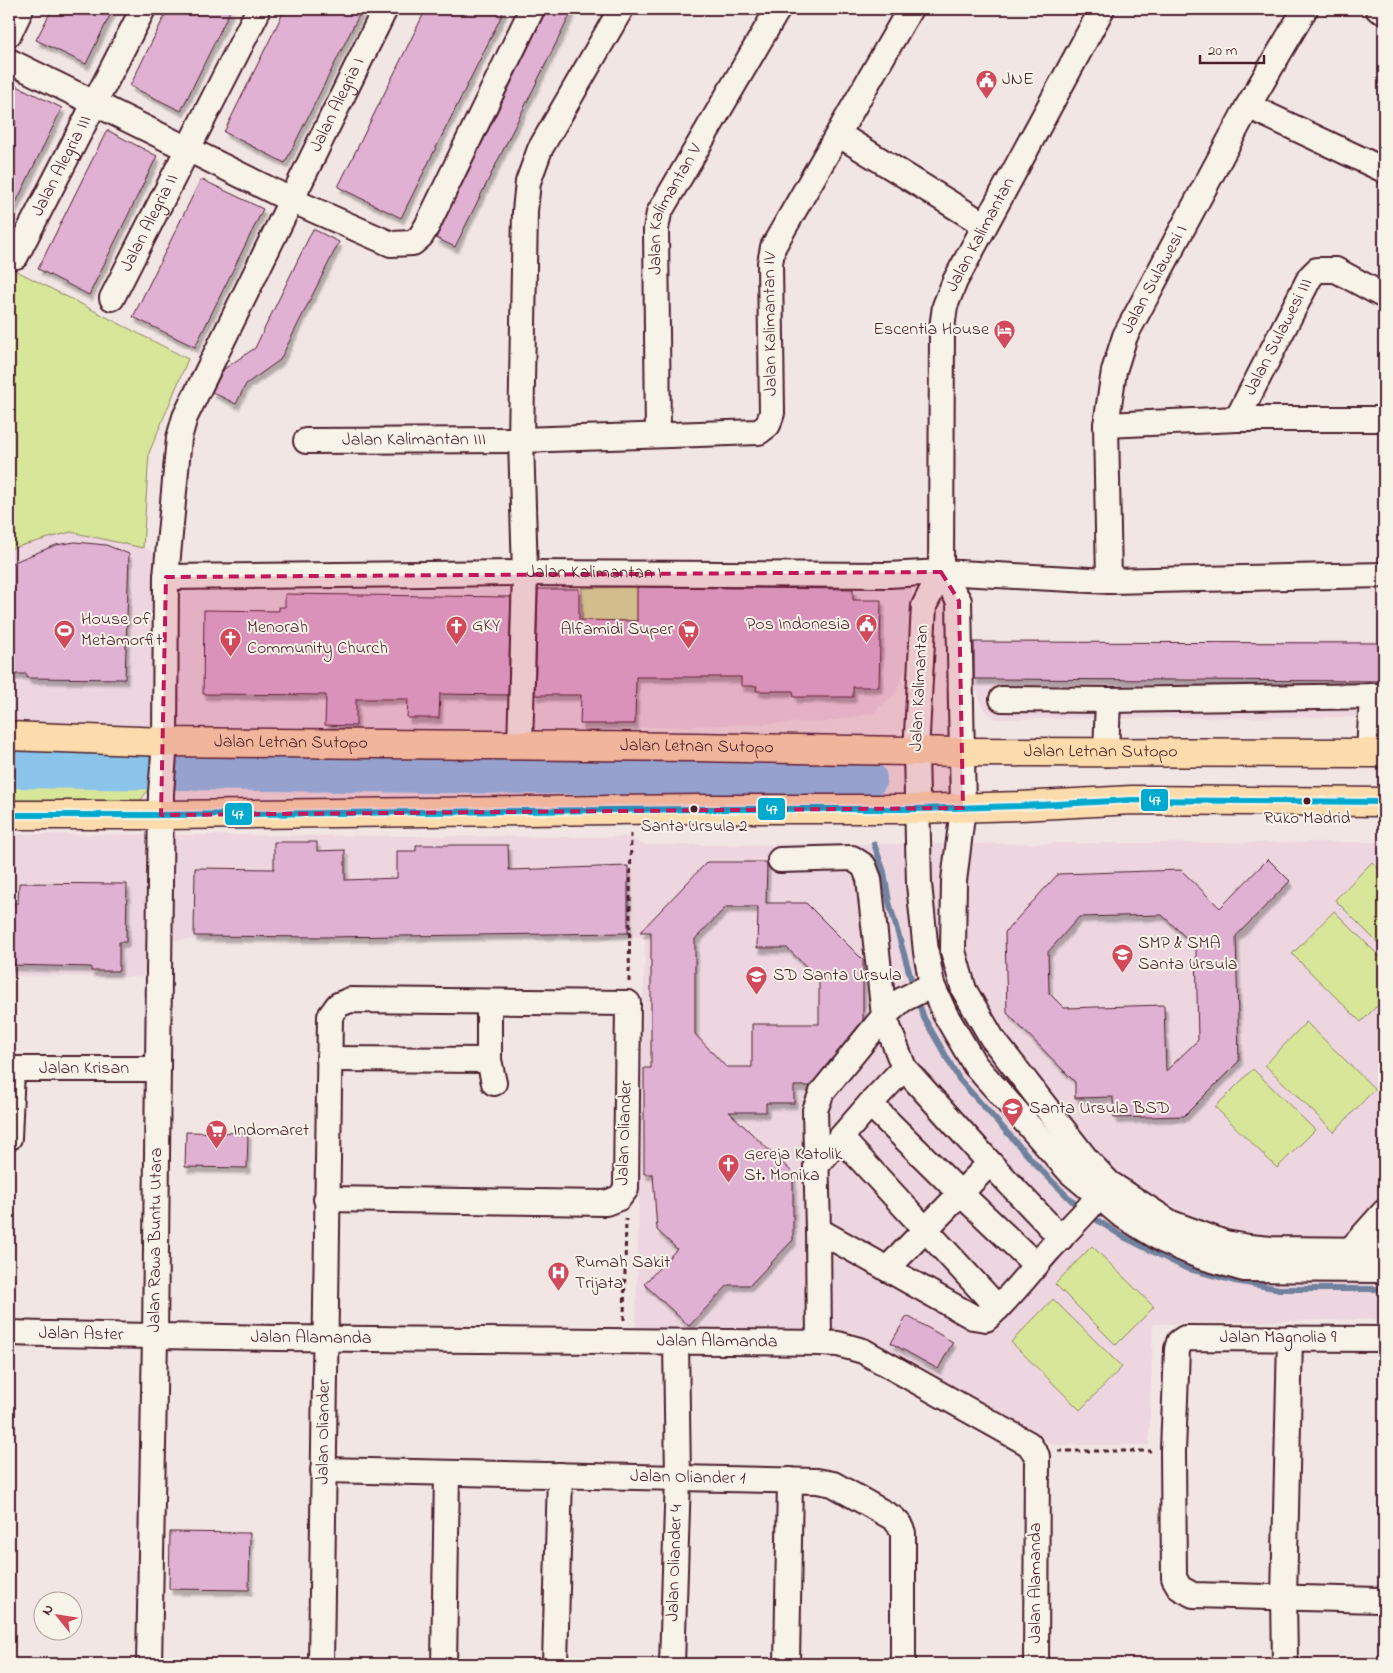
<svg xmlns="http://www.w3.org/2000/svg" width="1393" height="1673" font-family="'Indie Flower',sans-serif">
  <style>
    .built { fill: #edd6df }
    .green { fill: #d7e699; stroke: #908262 }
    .water { fill: #8bc4ea; stroke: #71829e }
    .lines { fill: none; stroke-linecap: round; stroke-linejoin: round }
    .shore { stroke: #646177; stroke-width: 1 }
    .stream { stroke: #71829e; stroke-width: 6 }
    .river { stroke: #8bc4ea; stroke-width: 38 }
    .building { fill: #e0b1d3; stroke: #4a1f2b; fill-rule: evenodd; filter: url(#shadow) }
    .minor-casing { stroke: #4a1f2b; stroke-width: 28 }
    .major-casing { stroke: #4a1f2b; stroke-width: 31 }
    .path { stroke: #4a1f2b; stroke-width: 3; stroke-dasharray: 5 4; stroke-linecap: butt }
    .minor { stroke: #f7f3e8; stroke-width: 24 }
    .major { stroke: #fcdcac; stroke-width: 28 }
    .bus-1-casing { stroke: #f7f3e8; stroke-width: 10 }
    .bus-1 { stroke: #00a9ce; stroke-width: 6 }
    .marked { fill: #c2185b; fill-opacity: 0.2; stroke: #c2185b; stroke-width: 4; stroke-dasharray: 10 6; stroke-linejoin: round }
    .bus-dot { fill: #4a1f2b; stroke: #f7f3e8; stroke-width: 2 }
    .labels { text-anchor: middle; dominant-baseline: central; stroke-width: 4; stroke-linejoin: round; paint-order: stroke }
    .bus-label { font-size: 17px; fill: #4a1f2b; stroke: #f7f3e8 }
    .poi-label { font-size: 18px; fill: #4a1f2b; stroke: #f7f3e8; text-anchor: start }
    .street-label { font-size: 18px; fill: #4a1f2b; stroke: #f7f3e8 }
    .line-badge { stroke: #f7f3e8; stroke-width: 2 }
    .badge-label { font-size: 14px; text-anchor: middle; font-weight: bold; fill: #fff }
  </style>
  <defs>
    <filter id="shadow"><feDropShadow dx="3" dy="5.5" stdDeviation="1" flood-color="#0004"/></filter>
  </defs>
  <rect width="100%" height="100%" fill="#f2e6e4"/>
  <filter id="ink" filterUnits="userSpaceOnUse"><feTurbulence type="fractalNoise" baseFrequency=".02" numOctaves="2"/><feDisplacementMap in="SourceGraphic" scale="10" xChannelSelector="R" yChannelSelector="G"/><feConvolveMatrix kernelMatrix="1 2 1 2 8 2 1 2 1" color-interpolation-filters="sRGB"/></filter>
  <g filter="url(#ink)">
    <path class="built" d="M71,532L148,549L194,591L912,586L905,669L895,694L873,713L826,722L519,731L199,730L9,724V549L11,547Z
      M1384,641V717L996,719L983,709L973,679L974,642Z
      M9,834L625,837L647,845L1384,842V1319L1153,1324L1149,1445H1054L854,1332L636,1328L645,937L147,940L148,977L9,976Z"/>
    <path class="green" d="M9,267L188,359L149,453L143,548L71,532L9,549Z
      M637,587V621H582V588Z
      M9,751L143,753L152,763C151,781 151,789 138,803L9,802V786L136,787L138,764L9,762Z
      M1372,862L1384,874V949L1335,900Z
      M1334,911L1384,961V999L1361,1022L1292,954Z
      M1306,1022L1375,1089L1334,1132L1265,1065Z
      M1253,1069L1315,1130L1277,1168L1215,1107Z
      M1092,1246L1154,1307L1116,1345L1055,1284Z
      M1053,1299L1122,1367L1080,1410L1011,1342Z"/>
    <path class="water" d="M9,762L138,764L137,787L9,786Z"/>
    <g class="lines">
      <path class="shore" d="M9,767L130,769L132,772V780L130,782L9,781"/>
      <path class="stream" d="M874,844L884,872L889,902L914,989
        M917,998L924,1018L959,1079L1039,1168L1081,1210
        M1089,1215L1122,1236L1186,1268L1235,1281L1279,1289H1384"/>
      <path class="river" d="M9,769L868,779"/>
    </g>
    <path class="building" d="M52,9H113L86,64L36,40Z
      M168,9H231L181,111L130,86Z
      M285,9H362L285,163L224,132Z
      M426,9H505L401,218L338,187Z
      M546,9H573L455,247L436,238L544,15Z
      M9,82L62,108L9,217Z
      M107,130L157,156L89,295L38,269Z
      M201,179L263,209L195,347L133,317Z
      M313,229L339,242L280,360L246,384L236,404L212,392L224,369L255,348Z
      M75,542L106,545L129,554L125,679L27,678V674H9V564L56,545Z
      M637,587L853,589V600H881L879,687H853V697H794L793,691H756L757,686H741V677H636L635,724H580L581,695H535L538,589H579V620L637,621Z
      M285,594L511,597L508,695L440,694L439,718H407L408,699H356V726L325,725L326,695L203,694L204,610L279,611V607H285Z
      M974,642L1384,643V681L974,679Z
      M274,842H317V851L345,850V880L397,878V851H416V845H508L509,870L628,866V933L323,937L194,936L195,868L274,869Z
      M1268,859L1290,881L1236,936L1239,1061L1184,1116L1114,1118L1113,1097L1075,1098V1082L1007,1013L1005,932L1058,874L1181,870L1220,908ZM1162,915L1196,947L1198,1040L1166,1071L1164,1005L1064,1008L1049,993L1048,952L1079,917Z
      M707,862H767L766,903H806L863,960V1020L810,1086H794V1103H766V1112H729L793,1173V1240L750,1285H728L689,1326L644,1284L677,1249L657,1230L653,1174H644V1068H651V932H640ZM726,907H758L757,948H787L819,979V1024H752V1067H726L695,1034V939Z
      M19,883L127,884L126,942H119V971H91V967L9,965V903H18Z
      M186,1132L248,1133L247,1168L185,1167Z
      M907,1316L953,1342L938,1369L891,1343Z
      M170,1532L250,1533L249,1590L169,1589Z"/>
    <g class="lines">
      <defs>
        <g id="minor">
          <path d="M1102,9L955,281L945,306L942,328L941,572L924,606L916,752L919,884L926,952L932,985L945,1014L975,1065L1070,1172L1120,1214L1164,1241L1199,1256L1244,1269L1384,1270"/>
          <path d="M1378,9L1384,12"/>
          <path d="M9,34L21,9"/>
          <path d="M9,61L291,200L391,244L413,243L421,236L427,226L532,9"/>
          <path d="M1248,106L1384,170"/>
          <path d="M838,134L985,225"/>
          <path id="s1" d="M16,256L143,9"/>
          <path id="s2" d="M112,298L256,15"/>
          <path id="s3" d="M1237,419L1310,277L1317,270H1336L1384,296"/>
          <path d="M1106,425L1237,419H1384"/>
          <path id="s4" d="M658,435L656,229L659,213L778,9"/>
          <path id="s5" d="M306,441L521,440L759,432L768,425L772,413L770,263L773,247L910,9"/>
          <path d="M941,572L959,601L963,808L954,881L953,951L964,990L992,1038L1087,1160L1109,1183L1171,1223L1225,1243L1249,1247L1271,1249L1384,1250"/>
          <path id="s6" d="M166,577L525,573L888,575L941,572L1109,581L1384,575"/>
          <path id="s7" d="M1109,581L1106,425L1114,371L1125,336L1248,106L1305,9"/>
          <path d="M1002,699L1108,700L1384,696"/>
          <path d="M520,746L525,573L521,440L525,211L528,182L540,149L621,9"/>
          <path d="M1369,753L1372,696"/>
          <path d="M1106,754L1108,700"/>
          <path d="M780,860L852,858L864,866L869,879L884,1016L822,1092L815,1110L818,1230L819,1343"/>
          <path d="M489,1002V1060L494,1083"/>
          <path d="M329,1059L489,1060"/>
          <path d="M904,1068L884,1016L902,1000L932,985"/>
          <path id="s8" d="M9,1069H158"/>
          <path d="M870,1104L960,1193L1036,1265"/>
          <path d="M9,1138L12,1069"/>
          <path d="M841,1138L998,1308"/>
          <path d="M816,1166L870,1104L904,1068L990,1163L1061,1238"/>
          <path d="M818,1230L973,1317L986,1319C1009,1299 1028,1274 1048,1251C1068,1229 1090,1209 1107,1186"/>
          <path d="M1350,1261V1250L1384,1212"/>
          <path d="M887,1269L990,1163"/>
          <path id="s9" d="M9,1333C279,1340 549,1340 819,1343L838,1344L863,1351L1029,1444L1037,1456L1036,1664"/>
          <path d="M1384,1339L1185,1338L1179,1342L1177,1349L1173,1451L1174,1578L1180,1588L1193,1595L1379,1600L1384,1598"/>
          <path id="s10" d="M323,1470L817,1481L833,1484L893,1518L899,1524L903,1533V1664"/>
          <path id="s11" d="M149,1664L155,1337L161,793L165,742L166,577L179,438L185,417L385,9"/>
          <path id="s12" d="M321,1664L330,1016L338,1005L350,1000L628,1003L626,1189L619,1198L606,1203L326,1199"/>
          <path d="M444,1664L447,1473"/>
          <path d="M555,1664L560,1475"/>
          <path id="s13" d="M672,1664L678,1478L676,1342"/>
          <path d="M787,1664L790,1480"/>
          <path d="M1285,1664L1284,1597L1290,1338"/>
        </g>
        <g id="major">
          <path id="s14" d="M9,736L165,742L695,747L962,752L1384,753"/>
          <path d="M9,815H161L701,809H917L1020,806L1132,800L1384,802"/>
        </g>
      </defs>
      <use href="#minor" class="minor-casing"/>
      <use href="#major" class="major-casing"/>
      <path class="path" d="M629,982L631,833
        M624,1320L626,1219
        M1058,1451H1151"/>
      <use href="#minor" class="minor"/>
      <use href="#major" class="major"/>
      <defs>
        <path id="bus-1" d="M9,815H161L701,809H917L1020,806L1132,800L1384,802"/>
      </defs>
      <use href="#bus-1" class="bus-1-casing"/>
      <use href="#bus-1" class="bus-1"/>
    </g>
  </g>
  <path class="marked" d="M941,572L959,601L963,808L161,815L166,577Z"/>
  <defs>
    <symbol id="civic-pin" viewBox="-11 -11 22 30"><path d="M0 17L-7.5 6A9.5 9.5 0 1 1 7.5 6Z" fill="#d1495b" stroke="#f7f3e8"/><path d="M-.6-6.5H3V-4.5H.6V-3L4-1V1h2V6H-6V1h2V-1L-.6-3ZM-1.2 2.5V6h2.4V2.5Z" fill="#fff"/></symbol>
    <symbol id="hotel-pin" viewBox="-11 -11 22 30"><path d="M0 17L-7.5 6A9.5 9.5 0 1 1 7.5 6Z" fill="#d1495b" stroke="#f7f3e8"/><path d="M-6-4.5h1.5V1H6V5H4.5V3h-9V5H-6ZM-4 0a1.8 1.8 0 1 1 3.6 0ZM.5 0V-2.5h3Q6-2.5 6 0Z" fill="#fff"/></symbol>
    <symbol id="church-pin" viewBox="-11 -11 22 30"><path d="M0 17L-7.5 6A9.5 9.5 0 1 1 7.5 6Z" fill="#d1495b" stroke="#f7f3e8"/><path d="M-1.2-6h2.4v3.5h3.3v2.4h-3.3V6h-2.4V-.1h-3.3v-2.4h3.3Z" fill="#fff"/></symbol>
    <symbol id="stadium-pin" viewBox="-11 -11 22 30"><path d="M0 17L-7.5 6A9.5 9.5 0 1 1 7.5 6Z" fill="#d1495b" stroke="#f7f3e8"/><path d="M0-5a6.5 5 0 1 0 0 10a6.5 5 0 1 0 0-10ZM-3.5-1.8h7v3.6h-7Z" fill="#fff"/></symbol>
    <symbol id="supermarket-pin" viewBox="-11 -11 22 30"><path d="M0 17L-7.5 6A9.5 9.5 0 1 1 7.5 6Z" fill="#d1495b" stroke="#f7f3e8"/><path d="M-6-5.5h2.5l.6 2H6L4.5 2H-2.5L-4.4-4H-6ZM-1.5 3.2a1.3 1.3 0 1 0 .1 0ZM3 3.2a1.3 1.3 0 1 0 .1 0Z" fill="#fff"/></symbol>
    <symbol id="school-pin" viewBox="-11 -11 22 30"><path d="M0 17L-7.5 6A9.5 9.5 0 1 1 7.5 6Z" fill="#d1495b" stroke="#f7f3e8"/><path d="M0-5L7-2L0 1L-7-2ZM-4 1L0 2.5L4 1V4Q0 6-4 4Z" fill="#fff"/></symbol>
    <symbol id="hospital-pin" viewBox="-11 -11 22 30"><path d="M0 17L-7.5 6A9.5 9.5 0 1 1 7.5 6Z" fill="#d1495b" stroke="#f7f3e8"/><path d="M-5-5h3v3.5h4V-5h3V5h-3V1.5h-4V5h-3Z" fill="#fff"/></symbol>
  </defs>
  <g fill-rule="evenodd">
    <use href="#civic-pin" x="974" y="68" width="25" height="34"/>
    <use href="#hotel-pin" x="992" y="318" width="25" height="34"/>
    <use href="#civic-pin" x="854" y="612" width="25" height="34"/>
    <use href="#church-pin" x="444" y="614" width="25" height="34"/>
    <use href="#stadium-pin" x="52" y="618" width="25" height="34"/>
    <use href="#supermarket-pin" x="676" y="618" width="25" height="34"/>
    <use href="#church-pin" x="218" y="626" width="25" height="34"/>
    <use href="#school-pin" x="1110" y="942" width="25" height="34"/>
    <use href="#school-pin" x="744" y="964" width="25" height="34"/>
    <use href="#school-pin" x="1000" y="1096" width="25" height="34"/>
    <use href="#supermarket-pin" x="204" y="1118" width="25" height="34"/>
    <use href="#church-pin" x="716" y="1152" width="25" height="34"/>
    <use href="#hospital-pin" x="546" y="1260" width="25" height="34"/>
  </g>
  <g class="bus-dot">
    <circle cx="1307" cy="801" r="4.5"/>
    <circle cx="694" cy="809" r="4.5"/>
  </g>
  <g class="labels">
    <g class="bus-label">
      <text x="1307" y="818">Ruko Madrid</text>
      <text x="694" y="826">Santa Ursula 2</text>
    </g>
    <g class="poi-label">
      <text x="1002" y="80">JNE</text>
      <text x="989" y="330" text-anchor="end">Escentia House</text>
      <text x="81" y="620">House of<tspan x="81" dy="21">Metamorfit</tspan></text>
      <text x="850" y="625" text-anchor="end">Pos Indonesia</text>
      <text x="472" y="626">GKY</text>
      <text x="247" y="628">Menorah<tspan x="247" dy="21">Community Church</tspan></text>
      <text x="673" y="630" text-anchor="end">Alfamidi Super</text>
      <text x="1138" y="944">SMP &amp; SMA<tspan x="1138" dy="21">Santa Ursula</tspan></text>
      <text x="773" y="976">SD Santa Ursula</text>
      <text x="1029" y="1109">Santa Ursula BSD</text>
      <text x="233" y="1131">Indomaret</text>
      <text x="744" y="1155">Gereja Katolik<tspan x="744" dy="21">St. Monika</tspan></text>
      <text x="575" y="1263">Rumah Sakit<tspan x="575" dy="21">Trijata</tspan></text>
    </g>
    <g class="street-label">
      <text stroke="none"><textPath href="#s11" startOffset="1596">Jalan Alegria I</textPath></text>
      <text stroke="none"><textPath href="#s1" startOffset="101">Jalan Alegria III</textPath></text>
      <text stroke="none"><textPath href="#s4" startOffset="230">Jalan Kalimantan V</textPath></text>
      <text stroke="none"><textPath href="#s2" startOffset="84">Jalan Alegria II</textPath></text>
      <text transform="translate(981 235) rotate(-62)">Jalan Kalimantan</text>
      <text stroke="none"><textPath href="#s7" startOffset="311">Jalan Sulawesi I</textPath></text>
      <text stroke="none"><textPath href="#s5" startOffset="566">Jalan Kalimantan IV</textPath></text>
      <text stroke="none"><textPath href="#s3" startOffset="92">Jalan Sulawesi III</textPath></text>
      <text stroke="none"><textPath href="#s5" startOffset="108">Jalan Kalimantan III</textPath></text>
      <text stroke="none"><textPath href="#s6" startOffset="428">Jalan Kalimantan I</textPath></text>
      <text transform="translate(920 688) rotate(-87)">Jalan Kalimantan</text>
      <text stroke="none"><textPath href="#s14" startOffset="282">Jalan Letnan Sutopo</textPath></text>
      <text stroke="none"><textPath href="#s14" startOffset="688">Jalan Letnan Sutopo</textPath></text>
      <text stroke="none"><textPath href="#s14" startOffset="1092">Jalan Letnan Sutopo</textPath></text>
      <text stroke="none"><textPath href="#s8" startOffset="75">Jalan Krisan</textPath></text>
      <text transform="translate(625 1133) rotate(-88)">Jalan Oliander</text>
      <text stroke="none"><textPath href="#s11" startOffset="424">Jalan Rawa Buntu Utara</textPath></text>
      <text stroke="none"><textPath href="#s9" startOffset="72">Jalan Aster</textPath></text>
      <text stroke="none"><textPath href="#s9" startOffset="302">Jalan Alamanda</textPath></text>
      <text x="1278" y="1338">Jalan Magnolia 9</text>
      <text stroke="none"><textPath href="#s9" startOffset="708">Jalan Alamanda</textPath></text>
      <text stroke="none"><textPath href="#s12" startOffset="232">Jalan Oliander</textPath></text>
      <text stroke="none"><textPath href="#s10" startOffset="365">Jalan Oliander 1</textPath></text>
      <text stroke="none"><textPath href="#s13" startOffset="101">Jalan Oliander 4</textPath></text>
      <text transform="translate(1036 1583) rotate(-90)">Jalan Alamanda</text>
    </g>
  </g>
  <g class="line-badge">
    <rect x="1140" y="788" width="29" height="24" rx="5" fill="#00a9ce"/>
    <rect x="757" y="797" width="29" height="24" rx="5" fill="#00a9ce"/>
    <rect x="224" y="802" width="29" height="24" rx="5" fill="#00a9ce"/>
  </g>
  <g class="badge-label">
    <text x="1155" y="805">47</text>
    <text x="772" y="814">47</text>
    <text x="238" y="819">47</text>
  </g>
  <rect width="1393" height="1673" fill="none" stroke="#f7f3e8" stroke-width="30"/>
  <rect x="15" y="15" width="1363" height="1643" fill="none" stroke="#4a1f2b" stroke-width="2" filter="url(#ink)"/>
  <g transform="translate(58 1616) rotate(300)"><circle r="24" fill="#f7f3e8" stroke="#b29e9c"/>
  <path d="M0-4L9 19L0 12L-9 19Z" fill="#d1495b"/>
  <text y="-8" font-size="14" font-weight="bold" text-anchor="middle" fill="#4a1f2b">N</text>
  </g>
  <path d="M1200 55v8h64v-8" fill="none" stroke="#4a1f2b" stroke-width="2.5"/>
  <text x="1208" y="55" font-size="15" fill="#4a1f2b" stroke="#f7f3e8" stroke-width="4" paint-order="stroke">20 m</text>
</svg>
